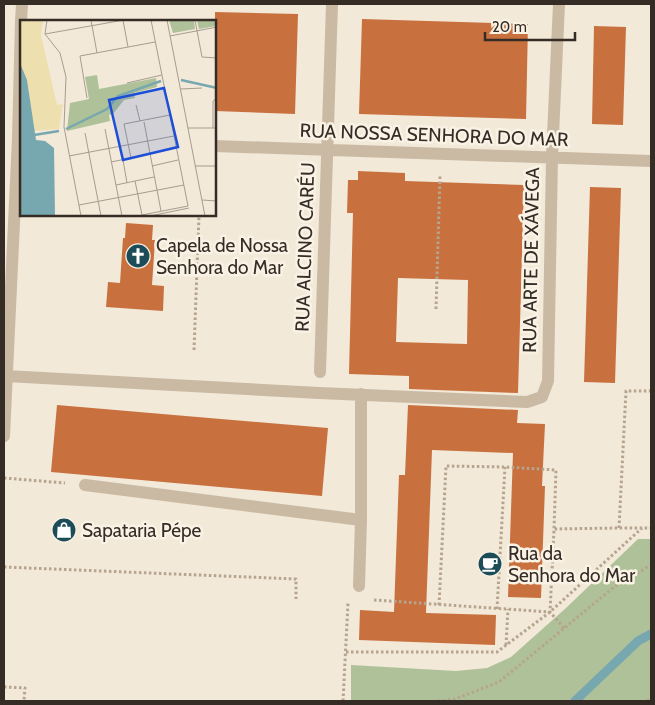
<svg xmlns="http://www.w3.org/2000/svg" width="655" height="705" font-family="Cabin,sans-serif">
  <style>
    .green { fill: #afc198 }
    .lines { fill: none; stroke-linecap: round; stroke-linejoin: round }
    .stream { stroke: #77a7af; stroke-width: 9 }
    .building { fill: #c9703f; fill-rule: evenodd }
    .path { stroke: #b6a48e; stroke-width: 3; stroke-dasharray: 2.5 2.5; stroke-linecap: butt }
    .minor { stroke: #cabaa4; stroke-width: 12 }
    .labels { text-anchor: middle; dominant-baseline: central; stroke-width: 5; stroke-linejoin: round; paint-order: stroke }
    .street-label { font-size: 19px; fill: #352c26; stroke: #f9f2e5 }
    .poi-label { font-size: 19px; fill: #352c26; stroke: #f9f2e5; text-anchor: start }
    .inset-river { fill: none; stroke: #77a7af; stroke-width: 2.5 }
    .inset-road { fill: none; stroke: #a69d91; stroke-width: 1 }
    .view { fill: #1d4ed8; fill-opacity: 0.15; stroke: #1d4ed8; stroke-width: 2.5 }
    .inset-edge { fill: none; stroke: #352c26; stroke-width: 2.5 }
  </style>
  <rect width="100%" height="100%" fill="#f2e9d8"/>
  <path class="green" d="M638,539H651V701H351V665L456,671L487,668L511,657L566,608Z"/>
  <g class="lines">
    <path class="stream" d="M575,701L638,641L651,634"/>
  </g>
  <path class="building" d="M215,12L298,14L295,114L215,111Z
    M362,19L528,24L526,119L359,114Z
    M594,26L626,27L623,125L592,124Z
    M358,171L405,173V181L524,185L518,393L409,389V376L349,374L353,213H347L348,180H358ZM398,278L468,280L467,344L396,342Z
    M590,187L621,188L615,383L584,382Z
    M126,223L153,225L152,240H155L152,285L164,286L163,311L106,307L108,282L120,283L123,238H125Z
    M57,405L328,428L322,496L51,472Z
    M408,405L518,410L517,423L545,424L542,486H545L541,598L508,597L513,453L432,450L426,613L496,615L495,645L359,640L360,610L394,612L399,475H405Z"/>
  <g class="lines">
    <path class="path" d="M436,309L440,175
      M194,350L199,215
      M4,478L65,483
      M619,528L626,391H651
      M4,567L296,579V599
      M374,600L550,612
      M439,605L446,466L505,467L556,470L554,529
      M497,609L505,467
      M564,628L550,612L554,529L619,528H651
      M506,645L508,609
      M346,652H497L550,612L642,528
      M4,687L25,688L24,701
      M343,701L348,603
      M438,701L455,699L499,682L614,587L651,565
      M647,701L651,698"/>
    <path class="minor" d="M21,21L22,4
      M215,146L651,161
      M320,372L332,4
      M6,376L319,393L527,402L542,397L548,381L552,157L559,4
      M4,436L18,138L21,22
      M85,485L361,520
      M359,586L361,520V394"/>
  </g>
  <defs>
    <symbol id="church-disc" viewBox="-11 -11 22 22"><circle r="9.5" fill="#1b4c57" stroke="#f9f2e5"/><path d="M-1.2-6h2.4v3.5h3.3v2.4h-3.3V6h-2.4V-.1h-3.3v-2.4h3.3Z" fill="#fff"/></symbol>
    <symbol id="shop-disc" viewBox="-11 -11 22 22"><circle r="9.5" fill="#1b4c57" stroke="#f9f2e5"/><path d="M-5-2.5h2.3a2.7 3.5 0 0 1 5.4 0H5L5.5 6h-11ZM-1.5-2.5h3a1.5 2.3 0 0 0-3 0Z" fill="#fff"/></symbol>
    <symbol id="cafe-disc" viewBox="-11 -11 22 22"><circle r="9.5" fill="#1b4c57" stroke="#f9f2e5"/><path d="M-5.5-4.5H6V0H3Q3 3.5 0 3.5H-2.5Q-5.5 3.5-5.5 0ZM3-3.2v2h1.7v-2ZM-6 4.5H4V6H-6Z" fill="#fff"/></symbol>
  </defs>
  <g fill-rule="evenodd">
    <use href="#church-disc" x="124" y="242" width="28" height="28"/>
    <use href="#shop-disc" x="50" y="516" width="28" height="28"/>
    <use href="#cafe-disc" x="476" y="550" width="28" height="28"/>
  </g>
  <g class="labels">
    <g class="street-label">
      <text transform="translate(434 135) rotate(2)">RUA NOSSA SENHORA DO MAR</text>
      <text transform="translate(305 247) rotate(-88)">RUA ALCINO CARÉU</text>
      <text transform="translate(531 260) rotate(-89)">RUA ARTE DE XÁVEGA</text>
    </g>
    <g class="poi-label">
      <text x="156" y="245">Capela de Nossa<tspan x="156" dy="22">Senhora do Mar</tspan></text>
      <text x="82" y="530">Sapataria Pépe</text>
      <text x="508" y="553">Rua da<tspan x="508" dy="22">Senhora do Mar</tspan></text>
    </g>
  </g>
  <g transform="translate(20 20)">
    <rect width="196" height="196" fill="#f2e9d8"/>
    <path d="M149,0H174L175,9L153,13ZM177,0H196V6L179,9ZM77,55L79,69L136,58L137,67L114,73L115,78L104,80L93,94L89,95L90,101L47,111L50,83L69,79L65,57Z" fill="#afc198"/>
    <path d="M0,0H23L21,15L37,85L43,84L39,109L13,111L9,70L0,43Z" fill="#eedfae"/>
    <path d="M0,43L7,60L16,120L25,121L34,128L35,196H0Z" fill="#77a7af"/>
    <path class="inset-river" d="M161,60L197,68M46,109L87,89L98,76L141,61M14,115L39,111"/>
    <path class="inset-road" d="M27,0L25,14L40,33L46,57L44,107L61,196M71,0L77,33M103,0L108,27M147,0L185,196M175,0L182,37L197,38M25,14L104,0M150,16L197,7M107,63L142,55M161,69L182,68M67,78L60,36L135,22M116,85L120,101M124,102L141,191M168,108H197M193,108V81L197,78M85,109L102,196M65,113L81,196M49,136L154,116M111,138L104,104L150,95M103,140L107,163M91,142L130,134M132,146L158,140M175,146H197M115,161L122,195L168,186L131,0M96,165L134,157M182,180L197,181M59,185L164,165M130,196L169,188"/>
    <path class="view" d="M144,68L158,127L103,140L89,80Z"/>
    <rect width="196" height="196" class="inset-edge"/>
  </g>
  <rect width="655" height="705" fill="none" stroke="#352c26" stroke-width="10"/>
  <path d="M485 32v8h90v-8" fill="none" stroke="#352c26" stroke-width="2.5"/>
  <text x="492" y="32" font-size="15" fill="#352c26" stroke="#f9f2e5" stroke-width="4" paint-order="stroke">20 m</text>
</svg>
